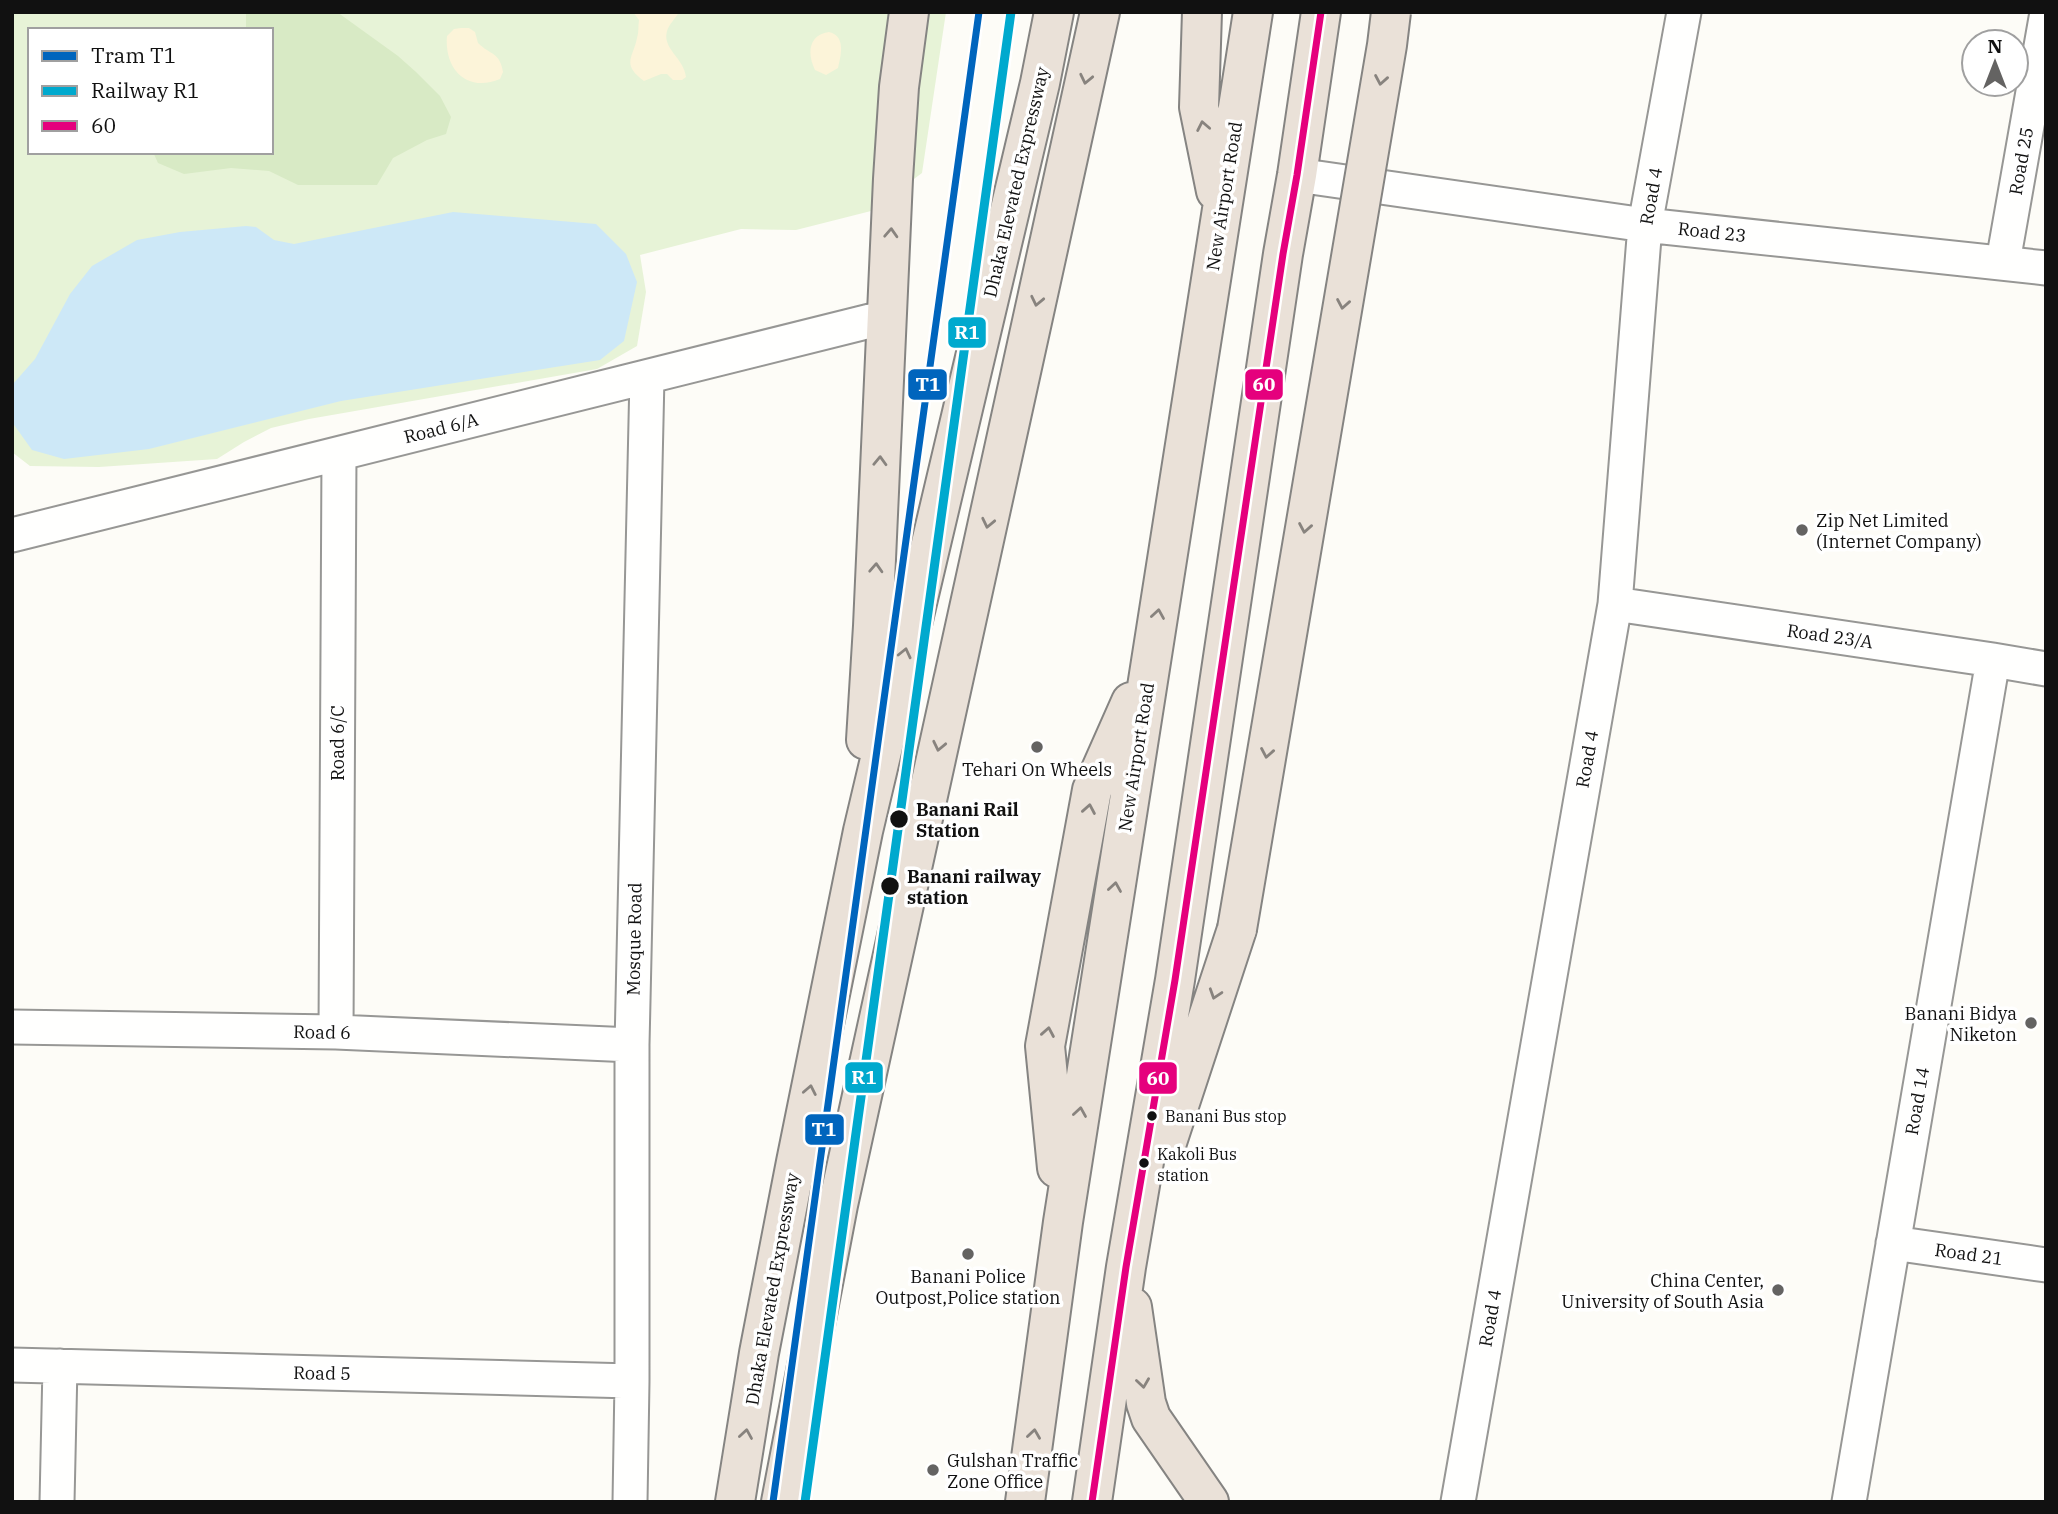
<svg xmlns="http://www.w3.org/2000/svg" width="2058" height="1514" font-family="'IBM Plex Serif',serif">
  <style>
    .green { fill: #e7f3d7; fill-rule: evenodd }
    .forest { fill: #d8eac5 }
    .sand { fill: #fcf4d9 }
    .water { fill: #cde8f7 }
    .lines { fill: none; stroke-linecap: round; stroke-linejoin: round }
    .street-casing { stroke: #979795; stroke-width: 37 }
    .highway-casing { stroke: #858482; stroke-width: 42 }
    .street { stroke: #fffffe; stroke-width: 33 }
    .highway { stroke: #eae1d8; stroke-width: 38 }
    .highway-bridge-casing { stroke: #858482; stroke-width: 42; stroke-linecap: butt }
    .highway-bridge { stroke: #eae1d8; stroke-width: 38 }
    .bus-1-casing { stroke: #fff; stroke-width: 12 }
    .bus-1 { stroke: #e5007d; stroke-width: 7 }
    .rail-1-casing { stroke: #fff; stroke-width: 14 }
    .rail-1 { stroke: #00a9ce; stroke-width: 9 }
    .tram-1-casing { stroke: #fff; stroke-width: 12 }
    .tram-1 { stroke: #0065bd; stroke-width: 7 }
    .oneway { stroke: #88837e }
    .poi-dot { fill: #646362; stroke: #fff; stroke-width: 2.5 }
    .stop-dot { fill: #111; stroke: #fff; stroke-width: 2.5 }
    .labels { text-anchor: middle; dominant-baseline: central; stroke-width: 7; stroke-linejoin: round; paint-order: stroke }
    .bus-label { font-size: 16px; fill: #111; stroke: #fff; text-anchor: start }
    .street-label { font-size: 18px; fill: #111; stroke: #fff }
    .poi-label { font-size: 18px; fill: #111; stroke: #fff; text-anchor: start }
    .stop-label { font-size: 18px; font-weight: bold; fill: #111; stroke: #fff; text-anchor: start }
    .line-badge { stroke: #fff; stroke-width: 2.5 }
    .badge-label { font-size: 19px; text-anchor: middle; font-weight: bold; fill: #fff }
  </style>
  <rect width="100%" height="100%" fill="#fdfcf7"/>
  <path class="green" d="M12,12H946L922,173L871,211L796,230L741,229L640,255L646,292L637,346L597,369L309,419L271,428L244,442L217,459L99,467L30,466L12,452ZM30,30H271V152H30Z"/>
  <path class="forest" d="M246,12H337L398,56L416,72L440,96L451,117L446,134L427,140L393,158L377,185H298L269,171L231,168L184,174L158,163L153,152H271V30H246Z"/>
  <path class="sand" d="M633,12H679C676,18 669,24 667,31C662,49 684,58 686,77L682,80H673L667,74H661L644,81C621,64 633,58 637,38C639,32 638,26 639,20Z
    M461,28H469L475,32L478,43C490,55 500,52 503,72L500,79C467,93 444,69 447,36L454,29Z
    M829,32C846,36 841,55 838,68L826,75L815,70C807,54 808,35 829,32Z"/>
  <path class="water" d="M453,212L596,224L626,254L637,282L624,341L600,360L341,401L149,449L64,459L32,450L12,422L13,384L35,359L70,294L92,266L137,240L180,232L246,226L256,227L274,240L294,244Z"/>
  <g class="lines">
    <defs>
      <path id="street" d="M1297,175L1645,225L2046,268
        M2003,262L2046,18
        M12,535L870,321
        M1615,604L1993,660L2046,669
        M12,1027L336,1032L632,1045
        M336,1032L339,454
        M1893,1243L2046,1265
        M12,1365L632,1381
        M57,1502L60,1366
        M630,1502L632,1381V1045L647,377
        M1458,1502L1615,604L1645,225L1684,12
        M1849,1502L1993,660"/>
      <path id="highway" d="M1202,12L1199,107L1216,191
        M866,740L873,626L893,179L899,87L909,12
        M1167,1142L1237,929
        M1057,1168L1045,1046L1092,790L1131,702
        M1132,1307L1146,1403L1151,1418L1209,1502
        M735,1502L759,1353L796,1162L863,831L1040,83L1054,12
        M781,1502L838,1205L1100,12
        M1025,1502L1063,1222L1253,12
        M1092,1502L1126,1267L1175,980L1283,254L1297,175L1321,12"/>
    </defs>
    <use href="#street" class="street-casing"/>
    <use href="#highway" class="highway-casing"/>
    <use href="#street" class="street"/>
    <use href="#highway" class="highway"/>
    <defs>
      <path id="highway-bridge" d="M1237,929L1387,45L1391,12"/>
    </defs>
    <use href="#highway-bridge" class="highway-bridge-casing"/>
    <use href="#highway-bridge" class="highway-bridge"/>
    <defs>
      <path id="bus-1" d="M1092,1502L1126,1267L1175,980L1283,254L1297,175L1321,12"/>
    </defs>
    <use href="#bus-1" class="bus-1-casing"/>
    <use href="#bus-1" class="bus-1"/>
    <defs>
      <path id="rail-1" d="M805,1502L1011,12"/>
    </defs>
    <use href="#rail-1" class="rail-1-casing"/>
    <use href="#rail-1" class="rail-1"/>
    <defs>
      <path id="tram-1" d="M773,1502L979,12"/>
    </defs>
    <use href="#tram-1" class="tram-1-casing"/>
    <use href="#tram-1" class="tram-1"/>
  </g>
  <defs><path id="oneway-chevron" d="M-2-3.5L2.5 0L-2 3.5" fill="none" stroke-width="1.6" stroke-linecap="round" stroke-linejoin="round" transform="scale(1.75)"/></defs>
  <g class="oneway">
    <use href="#oneway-chevron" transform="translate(1086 79) rotate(102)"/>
    <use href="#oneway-chevron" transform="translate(1381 80) rotate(100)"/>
    <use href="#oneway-chevron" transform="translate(1203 126) rotate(-101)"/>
    <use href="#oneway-chevron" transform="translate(891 233) rotate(-87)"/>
    <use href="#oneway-chevron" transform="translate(1037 301) rotate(102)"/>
    <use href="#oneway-chevron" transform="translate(1343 304) rotate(100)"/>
    <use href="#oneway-chevron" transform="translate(880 461) rotate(-88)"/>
    <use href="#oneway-chevron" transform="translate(988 523) rotate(102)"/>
    <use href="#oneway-chevron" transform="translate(1305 528) rotate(100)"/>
    <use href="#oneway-chevron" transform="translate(876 568) rotate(-87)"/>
    <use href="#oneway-chevron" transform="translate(1158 614) rotate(-81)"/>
    <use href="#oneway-chevron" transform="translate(905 653) rotate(-77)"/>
    <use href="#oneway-chevron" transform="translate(939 746) rotate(102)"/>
    <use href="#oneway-chevron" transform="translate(1267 753) rotate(100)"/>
    <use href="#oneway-chevron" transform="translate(1089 809) rotate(-80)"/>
    <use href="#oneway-chevron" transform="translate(1115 887) rotate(-81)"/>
    <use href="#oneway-chevron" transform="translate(1215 994) rotate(108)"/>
    <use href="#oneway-chevron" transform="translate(1048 1032) rotate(-80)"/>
    <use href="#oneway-chevron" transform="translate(810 1090) rotate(-79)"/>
    <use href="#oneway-chevron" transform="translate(1080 1112) rotate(-81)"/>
    <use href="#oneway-chevron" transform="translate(1143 1383) rotate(82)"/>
    <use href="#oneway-chevron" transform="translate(746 1434) rotate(-81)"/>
    <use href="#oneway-chevron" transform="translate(1034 1434) rotate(-82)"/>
  </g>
  <g class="poi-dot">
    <circle cx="1802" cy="530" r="7"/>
    <circle cx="1037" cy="747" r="7"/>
    <circle cx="2031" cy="1023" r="7"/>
    <circle cx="968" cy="1254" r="7"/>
    <circle cx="1778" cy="1290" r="7"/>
    <circle cx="933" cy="1470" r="7"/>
  </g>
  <g class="stop-dot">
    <circle cx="899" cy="819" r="10"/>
    <circle cx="890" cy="886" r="10"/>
    <circle cx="1152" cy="1116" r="6"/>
    <circle cx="1144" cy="1163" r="6"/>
  </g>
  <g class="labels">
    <g class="bus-label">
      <text x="1165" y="1116">Banani Bus stop</text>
      <text x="1157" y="1154">Kakoli Bus<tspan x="1157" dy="21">station</tspan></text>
    </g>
    <g class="street-label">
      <text transform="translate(2021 161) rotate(-80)">Road 25</text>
      <text transform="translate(1016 182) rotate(-77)">Dhaka Elevated Expressway</text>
      <text transform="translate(1224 196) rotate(-81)">New Airport Road</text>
      <text transform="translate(1651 196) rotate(-80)">Road 4</text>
      <text transform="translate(1712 232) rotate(6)">Road 23</text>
      <text transform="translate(441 428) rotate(-14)">Road 6/A</text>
      <text transform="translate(1830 636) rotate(8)">Road 23/A</text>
      <text transform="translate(337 743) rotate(-90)">Road 6/C</text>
      <text transform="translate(1136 757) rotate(-81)">New Airport Road</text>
      <text transform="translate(1587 759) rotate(-80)">Road 4</text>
      <text transform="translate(634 939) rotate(-89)">Mosque Road</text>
      <text transform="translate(322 1032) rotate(1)">Road 6</text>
      <text transform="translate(1917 1101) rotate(-80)">Road 14</text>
      <text transform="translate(1969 1254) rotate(8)">Road 21</text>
      <text transform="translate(772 1289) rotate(-80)">Dhaka Elevated Expressway</text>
      <text transform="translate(1490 1318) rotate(-80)">Road 4</text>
      <text transform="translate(322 1373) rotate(1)">Road 5</text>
    </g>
    <g class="poi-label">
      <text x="1816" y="520">Zip Net Limited<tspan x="1816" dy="21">(Internet Company)</tspan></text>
      <text x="1037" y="769" text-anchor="middle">Tehari On Wheels</text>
      <text x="2017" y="1013" text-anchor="end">Banani Bidya<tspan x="2017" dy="21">Niketon</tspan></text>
      <text x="968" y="1276" text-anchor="middle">Banani Police<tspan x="968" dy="21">Outpost,Police station</tspan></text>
      <text x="1764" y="1280" text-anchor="end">China Center,<tspan x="1764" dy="21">University of South Asia</tspan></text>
      <text x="947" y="1460">Gulshan Traffic<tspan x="947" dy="21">Zone Office</tspan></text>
    </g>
    <g class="stop-label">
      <text x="916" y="809">Banani Rail<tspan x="916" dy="21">Station</tspan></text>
      <text x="907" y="876">Banani railway<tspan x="907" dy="21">station</tspan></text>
    </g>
  </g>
  <g class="line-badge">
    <rect x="947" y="316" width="40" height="33" rx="7" fill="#00a9ce"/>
    <rect x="1244" y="368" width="40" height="33" rx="7" fill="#e5007d"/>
    <rect x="907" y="368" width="41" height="33" rx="7" fill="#0065bd"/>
    <rect x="844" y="1061" width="40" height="33" rx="7" fill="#00a9ce"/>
    <rect x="1138" y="1061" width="40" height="34" rx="7" fill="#e5007d"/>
    <rect x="804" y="1113" width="41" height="33" rx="7" fill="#0065bd"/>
  </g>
  <g class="badge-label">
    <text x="967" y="339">R1</text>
    <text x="1264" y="391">60</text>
    <text x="928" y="391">T1</text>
    <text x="864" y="1084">R1</text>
    <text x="1158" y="1085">60</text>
    <text x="824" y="1136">T1</text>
  </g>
  <rect width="2058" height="1514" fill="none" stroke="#111111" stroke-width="28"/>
  <rect x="28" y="28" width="245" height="126" fill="#ffffff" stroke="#a0a0a0" stroke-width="2"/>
  <rect x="42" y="51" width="35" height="10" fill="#0065bd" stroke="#a0a0a0" stroke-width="2"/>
  <text x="91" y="63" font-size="21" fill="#111111">Tram T1</text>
  <rect x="42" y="86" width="35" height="10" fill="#00a9ce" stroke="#a0a0a0" stroke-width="2"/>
  <text x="91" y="98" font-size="21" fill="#111111">Railway R1</text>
  <rect x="42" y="121" width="35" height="10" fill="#e5007d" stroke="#a0a0a0" stroke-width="2"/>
  <text x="91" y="133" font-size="21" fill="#111111">60</text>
  <g transform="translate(1995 63)"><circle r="33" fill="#ffffff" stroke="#a0a0a0" stroke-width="2"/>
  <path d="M0-5L12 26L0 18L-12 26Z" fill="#646362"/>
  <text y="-10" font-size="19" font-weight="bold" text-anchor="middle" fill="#111111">N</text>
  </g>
</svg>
